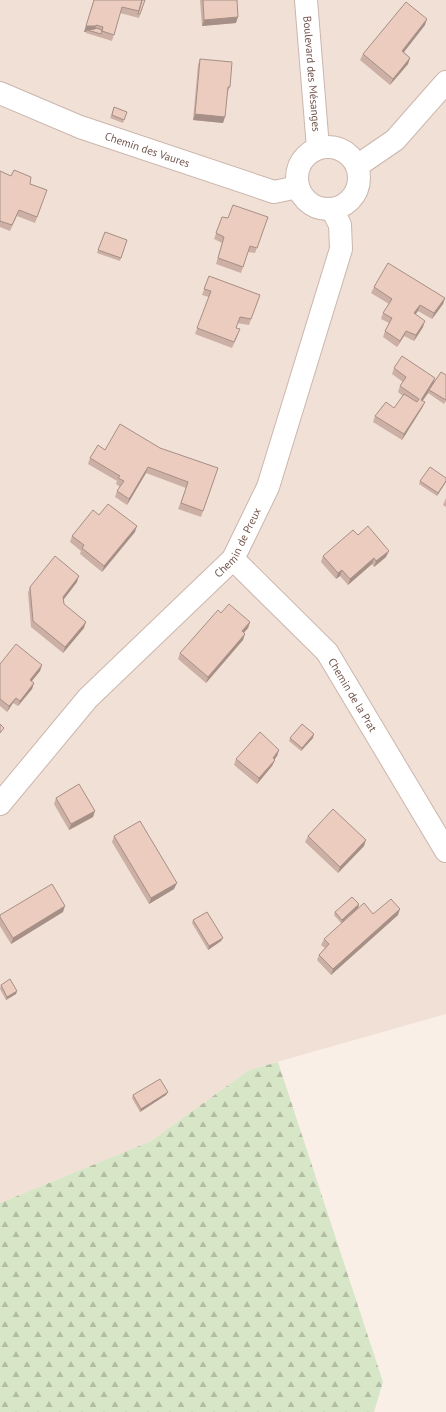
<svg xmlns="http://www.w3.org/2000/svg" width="446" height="1412" font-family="'PT Sans',sans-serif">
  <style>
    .residential { fill: #f1e0d5 }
    .forest { fill: url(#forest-firs) }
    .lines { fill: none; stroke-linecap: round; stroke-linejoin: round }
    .street-casing { stroke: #cbb6ad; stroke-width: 24 }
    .street { stroke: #fff; stroke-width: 22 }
    .wall { fill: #ccafa5 }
    .shaded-wall { fill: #a68f86 }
    .building { fill: #edccc0; stroke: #a68f86 }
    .labels { text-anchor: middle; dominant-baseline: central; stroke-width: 3; stroke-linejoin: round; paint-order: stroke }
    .street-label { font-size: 11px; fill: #71554d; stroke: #fdf4ec }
  </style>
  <defs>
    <pattern id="forest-firs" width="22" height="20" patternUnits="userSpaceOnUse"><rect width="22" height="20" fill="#d7e6c6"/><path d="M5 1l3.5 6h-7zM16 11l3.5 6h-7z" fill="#b3bda3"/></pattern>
  </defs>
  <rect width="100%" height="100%" fill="#faefe6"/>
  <path class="residential" d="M0,0H446V1014L249,1070L151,1141L0,1203Z"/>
  <path class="forest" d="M278,1062L383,1382L374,1412H0V1203L151,1141L249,1070Z"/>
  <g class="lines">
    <defs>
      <g id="street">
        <path id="s1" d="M306,0L318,148"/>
        <path id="s2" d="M0,93L80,127L274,192L298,187"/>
        <circle cx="328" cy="178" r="31"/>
        <path d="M357,166L395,140L446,82"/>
        <path id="s3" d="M233,559L327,652L446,851"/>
        <path id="s4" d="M0,804L88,698L233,559L268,487L341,249L340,225L332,209"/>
      </g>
    </defs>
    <use href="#street" class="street-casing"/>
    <use href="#street" class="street"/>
  </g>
  <path class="wall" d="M94,0H145L139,18L120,13L112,41L86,33V32H84Z
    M200,0H237L236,23L202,26Z
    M425,25L404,52L410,58L408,64L390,85L360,60L363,54Z
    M200,59L230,87L227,93L223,123L193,120L198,65Z
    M114,107L127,112L123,123L110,118Z
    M0,171L30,184L47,190L35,223L17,216L10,231L0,227Z
    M222,217L228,218L268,217L255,253L248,252L241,273L216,264L222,243L214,239Z
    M105,232L127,240L120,261L97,253Z
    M209,276L260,295L249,325L237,323L236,328L238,335L232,348L195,334L209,297L202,295Z
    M374,287L445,298L443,304L432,319L418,311L415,314L423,327L414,341L404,336L397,347L383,337L385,331L389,323L381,319L383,313L389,304L371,293Z
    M394,368L435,378L434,381L446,375V401L444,404L428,393L422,401L425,402L422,408L402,440L373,422L375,416L394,408L403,396L398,392L400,386L403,382L392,374Z
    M160,448L218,468L201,517L178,509L186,488L146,473L127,505L115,497L117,491L120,487L116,484L117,481L88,464L90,458L105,450Z
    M420,481L446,482L437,496L419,484Z
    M446,498V507L443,505Z
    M99,515L135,532L102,572L80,554L81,551L70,542L72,536Z
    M358,535L386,557L374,567L372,564L348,585L340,576L336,579L321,562L323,556Z
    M77,582L63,600L64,604L84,628L63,653L31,627L28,593L30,587Z
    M221,613L250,622L248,628L244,633L243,640L206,683L178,659L180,653Z
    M0,664L42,665L40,671L31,681L34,683L32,689L18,706L13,703L7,712L0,706Z
    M290,738H313L301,751L289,741Z
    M279,750L277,756L274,760H275L272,766L257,784L234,765L236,759Z
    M56,798L93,817L69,830L54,804Z
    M114,836L174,889L149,904L112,842Z
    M308,836L364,846L338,873L305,842Z
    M359,904L358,908L341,923L334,915L335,912Z
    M63,912L11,944L0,926V915Z
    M373,914L398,915L331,975L317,960L319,955L325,948L321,945L324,939Z
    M193,920L221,941L208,950L192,923Z
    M1,985L17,991L16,994L6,1000L0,989Z
    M168,1092L166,1095L140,1112L132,1098L133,1095Z"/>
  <path class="shaded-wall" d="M238,17L236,23L202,26L204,20Z
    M427,19L425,25L400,57L402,51Z
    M86,26H96L94,32L87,30L86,32H84Z
    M410,58L408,64L390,85L393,79Z
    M195,114L225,117L223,123L193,120Z
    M445,298L443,304L432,319L434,313Z
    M420,305L418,311L412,319L414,313Z
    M425,321L423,327L414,341L416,335Z
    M406,331L404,336L397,347L400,341Z
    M435,378L433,384L429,390L428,393L419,406L421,400Z
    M425,402L422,408L402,440L404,434Z
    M148,467L146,473L127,505L129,499Z
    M446,481V482L437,496L438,493Z
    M137,526L135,532L102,572L104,566Z
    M389,551L386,557L374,567L376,561Z
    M374,558L372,564L348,585L350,579Z
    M342,570L340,576L336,579L338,573Z
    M79,576L77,582L61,603L63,597Z
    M86,622L84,628L63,653L65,647Z
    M250,622L248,628L240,637L242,631Z
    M245,634L243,640L206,683L208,677Z
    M42,665L40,671L28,686L30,680Z
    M34,683L32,689L18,706L20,701Z
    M16,698L13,703L7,712L9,706Z
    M314,734L313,738L301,751L302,748Z
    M279,750L277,756L271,764L273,758Z
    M275,760L272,766L257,784L259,778Z
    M95,811L93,817L69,830L71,824Z
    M366,840L364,846L338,873L340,867Z
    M177,883L174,889L149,904L151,898Z
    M359,904L358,908L341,923L342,920Z
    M65,906L63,912L11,944L13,938Z
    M400,909L398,915L331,975L333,969Z
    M223,938L221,941L208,950L209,946Z
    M17,991L16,994L6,1000L7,997Z
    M168,1092L166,1095L140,1112L141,1109Z"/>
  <path class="building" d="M94,0H142L139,11L122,7L114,35L102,31L103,27L96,25V26H86Z
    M142,0H145L140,14H138Z
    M203,0H237L238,17L204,20Z
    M406,2L427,19L402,51L410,58L393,79L363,54Z
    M96,28L102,30L101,34L87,30L95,29Z
    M200,59L232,62L230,87H228L225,117L195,114Z
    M114,107L127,112L124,120L112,115Z
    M14,170L31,177L30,184L47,190L37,217L19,210L12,225L0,221V171L11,176Z
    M233,205L268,217L257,248L250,246L243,267L218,258L224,237L216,233L222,217L228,218Z
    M105,232L127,240L121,258L98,250Z
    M388,263L445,298L434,313L420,305L414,313L425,321L416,335L406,331L400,341L385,331L392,318L383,313L392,299L374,287Z
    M209,276L260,295L251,319L240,317L236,328L240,329L234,342L197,328L211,291L204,289Z
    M402,356L435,378L421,400L425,402L404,434L375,416L386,402L394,408L404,394L417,402L419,399L400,386L406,377L394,368Z
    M441,372L446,375V400L429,390Z
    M120,424L160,448L218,468L203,511L181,503L188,482L148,467L129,499L117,491L124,481L118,478L120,476L90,458L98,445L105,450Z
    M430,467L446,478V481L438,493L420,481Z
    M108,504L137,526L104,566L82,548L84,545L72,536L93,510L99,515Z
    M368,526L389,551L376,561L374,558L350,579L342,570L338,573L323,556L353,530L358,535Z
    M55,556L79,576L63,597L64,604L86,622L65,647L33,621L30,587Z
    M229,604L250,622L242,631L245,634L208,677L180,653L218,610L221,613Z
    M16,644L42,665L30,680L34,683L20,701L16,698L9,706L0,699V664Z
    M0,724L4,728L0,733Z
    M302,724L314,734L302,748L290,738Z
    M260,732L279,750L273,758L275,760L259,778L236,759Z
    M79,784L95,811L71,824L56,798Z
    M333,809L366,840L340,867L308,836Z
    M140,821L177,883L151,898L114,836Z
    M52,884L65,906L13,938L0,917V915Z
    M352,897L359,904L342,920L335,912Z
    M391,899L400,909L333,969L319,955L329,944L324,939L364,903L373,914Z
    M207,912L223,938L209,946L193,920Z
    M10,979L17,991L7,997L1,985Z
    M160,1079L168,1092L141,1109L133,1095Z"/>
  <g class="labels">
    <g class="street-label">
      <text stroke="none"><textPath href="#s1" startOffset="74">Boulevard des Mésanges</textPath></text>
      <text stroke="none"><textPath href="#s2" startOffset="158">Chemin des Vaures</textPath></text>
      <text stroke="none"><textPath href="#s4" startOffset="355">Chemin de Preux</textPath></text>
      <text stroke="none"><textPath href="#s3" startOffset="182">Chemin de la Prat</textPath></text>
    </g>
  </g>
</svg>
